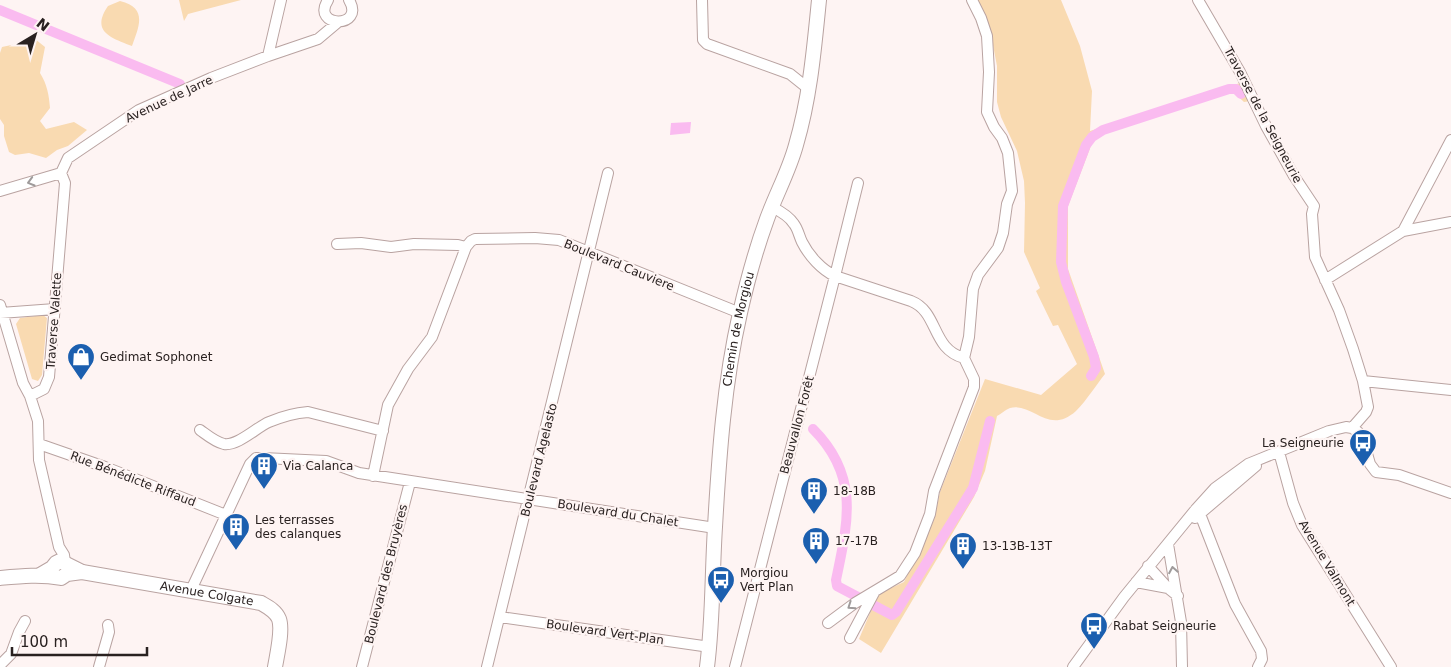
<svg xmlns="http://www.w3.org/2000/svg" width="1451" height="667" font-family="'DejaVu Sans',sans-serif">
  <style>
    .green { fill: #f9dab1 }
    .water { fill: #fabbf0 }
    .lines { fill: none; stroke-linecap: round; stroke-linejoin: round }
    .canal { stroke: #fabbf0; stroke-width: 10 }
    .street-casing { stroke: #b9a3a1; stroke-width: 12 }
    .secondary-casing { stroke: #b9a3a1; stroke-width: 16 }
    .street { stroke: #fff; stroke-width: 10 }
    .secondary { stroke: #fff; stroke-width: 14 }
    .oneway { stroke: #9f9b9b }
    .labels { text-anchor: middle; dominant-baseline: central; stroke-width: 4.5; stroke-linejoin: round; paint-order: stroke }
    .street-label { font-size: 12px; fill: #292120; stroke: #fef4f3 }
    .poi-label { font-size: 12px; fill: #292120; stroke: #fef4f3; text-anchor: start }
  </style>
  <rect width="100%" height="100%" fill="#fef4f3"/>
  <path class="green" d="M179,0H241L188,14L184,21Z
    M977,0H1061L1080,46L1092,91L1090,131L1240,83L1251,101L1244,102L1232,91L1101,135L1092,143L1068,206V269L1105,374C1096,385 1087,400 1076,411C1048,436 1033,402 1010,408C1005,410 1001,414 997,416L985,471L974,497L881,653L859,639L878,594L904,582L934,520L940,492L985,379L1041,395L1077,364L1058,325L1053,326L1036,291L1040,288L1024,252L1025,203L1024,181L1017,151L1001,117L997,102V66L991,35Z
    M120,1C148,8 139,26 132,46C112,38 90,32 108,6Z
    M26,38L35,39L45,47L40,73C47,84 49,95 50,108L40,121L46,129L74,122L87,130L68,146L57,150L46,158L29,153L15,155L9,152L4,136V125L0,119V53L2,47L16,44Z
    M43,315L47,318L42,375L38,381L32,379L16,324L20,318Z"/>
  <path class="water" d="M691,122L690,133L670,135L671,123Z"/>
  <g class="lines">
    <path class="canal" d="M0,10L180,84
      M1091,376L1096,368L1094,357L1066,282L1061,262L1063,206L1086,145L1092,137L1103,130L1229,89H1236L1241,94
      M813,429C860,476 848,522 836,580L837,586L892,615L896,612L973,488L990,421"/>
    <defs>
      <path id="street" d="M328,0C310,28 366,29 349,0
        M702,0L703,40L707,44L790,74L810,90
        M1198,0L1240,72L1266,126L1294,176L1314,206L1312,214L1315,257L1339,310L1353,349L1363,381L1368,407L1366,412L1352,428
        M268,56L281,0
        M61,173L68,158L139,110L211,78L268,56L318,39L337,23
        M0,191L61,173
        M772,207C780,211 789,216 794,224C798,229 799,236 802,242C809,256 822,270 835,276L911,301C939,312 931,349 964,358
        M1403,231L1451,222
        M337,244L361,243L391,247L414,244L458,245L466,247
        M1325,280L1403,231L1451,140
        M0,305L23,383L30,396L38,421L39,460L59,547L64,555L65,562
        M0,313L55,309
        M1363,381L1451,390
        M30,396L44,389L49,377L65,183L61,173
        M200,430C207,435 215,442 224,444C238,446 257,427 269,422C281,417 295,413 308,412L383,431
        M39,444L105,467L226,515
        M1279,452L1293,503L1302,525L1391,667
        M373,476L388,405L408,369L432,337L466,247L471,241L475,239L535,238L559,240L740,313
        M1196,509L1200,514L1235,604L1261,651L1262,659L1258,667
        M1195,518L1256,466
        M1168,544L1181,622L1182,667
        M1148,566L1168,588
        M1136,582L1168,588L1178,596
        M191,590L250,464L256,458H263L326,461L359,473L715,528
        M500,617L710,647
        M828,623L855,603L900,576L915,553L930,514L934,491L974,387V379L964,358L969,337L973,289L978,275L998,248L1003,233L1007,204L1012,191L1008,153L1002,138L994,127L987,112L989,72L987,36L981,18L972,0
        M850,638L875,591
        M0,665L11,654L19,632L25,621
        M99,667L109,632L108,625
        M362,667L410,482
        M487,667L608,173
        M735,667L835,276L858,183
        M1073,667L1124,597L1196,509L1215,488L1248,464L1329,431L1346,427L1352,428L1358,432L1363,440L1370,464L1376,472L1399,475L1451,493"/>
      <g id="secondary">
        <path id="s1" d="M40,575L52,568L56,563L60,561L82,572L261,603C268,607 276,611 279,619C283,630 277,655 275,667"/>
        <path d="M0,578C21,576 41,574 61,578L67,574L82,572"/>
        <path id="s2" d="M707,667C713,621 712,574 715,527C719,456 724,383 740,313C747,282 756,249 767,219C776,194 789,171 796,145C810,97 814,50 819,0"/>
      </g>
    </defs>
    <use href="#street" class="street-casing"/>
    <use href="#secondary" class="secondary-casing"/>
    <use href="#street" class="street"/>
    <use href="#secondary" class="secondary"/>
  </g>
  <defs><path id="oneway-chevron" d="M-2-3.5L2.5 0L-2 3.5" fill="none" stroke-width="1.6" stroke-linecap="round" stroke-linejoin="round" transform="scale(1.25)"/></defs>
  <g class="oneway">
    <use href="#oneway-chevron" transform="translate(31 182) rotate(164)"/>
    <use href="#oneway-chevron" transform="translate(1173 570) rotate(-100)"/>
    <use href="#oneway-chevron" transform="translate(851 606) rotate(146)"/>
  </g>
  <defs>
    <symbol id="shop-pin" viewBox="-11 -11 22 30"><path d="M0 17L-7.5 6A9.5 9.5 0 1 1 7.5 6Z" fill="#1b5faf" stroke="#fef4f3"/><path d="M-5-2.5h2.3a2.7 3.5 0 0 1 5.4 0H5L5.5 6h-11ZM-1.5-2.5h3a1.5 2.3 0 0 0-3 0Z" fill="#fff"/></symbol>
    <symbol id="bus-pin" viewBox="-11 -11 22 30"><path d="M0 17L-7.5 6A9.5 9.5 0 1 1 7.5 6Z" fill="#1b5faf" stroke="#fef4f3"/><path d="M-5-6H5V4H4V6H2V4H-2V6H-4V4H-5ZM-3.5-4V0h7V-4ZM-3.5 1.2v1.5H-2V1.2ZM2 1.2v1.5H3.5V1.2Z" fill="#fff"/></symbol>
    <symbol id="building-pin" viewBox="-11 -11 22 30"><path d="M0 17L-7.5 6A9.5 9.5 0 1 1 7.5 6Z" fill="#1b5faf" stroke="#fef4f3"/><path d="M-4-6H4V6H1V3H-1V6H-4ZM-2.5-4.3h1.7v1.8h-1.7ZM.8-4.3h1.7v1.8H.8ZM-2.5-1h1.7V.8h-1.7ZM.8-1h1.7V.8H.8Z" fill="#fff"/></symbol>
  </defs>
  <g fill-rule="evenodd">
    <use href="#shop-pin" x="65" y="341" width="32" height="43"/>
    <use href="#bus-pin" x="1347" y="427" width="32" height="43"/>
    <use href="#building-pin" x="248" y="450" width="32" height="43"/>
    <use href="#building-pin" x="798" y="475" width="32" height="43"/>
    <use href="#building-pin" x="220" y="511" width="32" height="43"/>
    <use href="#building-pin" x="800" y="525" width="32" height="43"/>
    <use href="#building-pin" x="947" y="530" width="32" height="43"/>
    <use href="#bus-pin" x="705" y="564" width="32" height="43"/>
    <use href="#bus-pin" x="1078" y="610" width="32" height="43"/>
  </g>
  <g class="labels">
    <g class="street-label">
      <text transform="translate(169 99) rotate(-25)">Avenue de Jarre</text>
      <text transform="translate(1263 115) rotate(62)">Traverse de la Seigneurie</text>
      <text transform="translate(619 265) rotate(22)">Boulevard Cauviere</text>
      <text transform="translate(54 321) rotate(-86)">Traverse Valette</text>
      <text stroke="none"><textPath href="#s2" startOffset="340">Chemin de Morgiou</textPath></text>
      <text transform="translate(797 425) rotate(-75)">Beauvallon Forêt</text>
      <text transform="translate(539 460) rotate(-76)">Boulevard Agelasto</text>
      <text transform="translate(133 479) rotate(21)">Rue Bénédicte Riffaud</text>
      <text transform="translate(618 513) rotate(9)">Boulevard du Chalet</text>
      <text transform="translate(1327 563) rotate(59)">Avenue Valmont</text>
      <text transform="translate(386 574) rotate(-76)">Boulevard des Bruyères</text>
      <text stroke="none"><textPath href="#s1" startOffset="176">Avenue Colgate</textPath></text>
      <text transform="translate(605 632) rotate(8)">Boulevard Vert-Plan</text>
    </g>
    <g class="poi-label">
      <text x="100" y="357">Gedimat Sophonet</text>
      <text x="1344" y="443" text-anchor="end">La Seigneurie</text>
      <text x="283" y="466">Via Calanca</text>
      <text x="833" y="491">18-18B</text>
      <text x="255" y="520">Les terrasses<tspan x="255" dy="14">des calanques</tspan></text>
      <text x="835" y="541">17-17B</text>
      <text x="982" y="546">13-13B-13T</text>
      <text x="740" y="573">Morgiou<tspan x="740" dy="14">Vert Plan</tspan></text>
      <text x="1113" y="626">Rabat Seigneurie</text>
    </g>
  </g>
  <g transform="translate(35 35) rotate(38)" stroke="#fef4f3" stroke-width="4" paint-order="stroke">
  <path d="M0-4L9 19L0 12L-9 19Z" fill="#292120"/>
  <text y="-8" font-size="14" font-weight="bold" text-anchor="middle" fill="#292120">N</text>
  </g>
  <path d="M12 647v8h135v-8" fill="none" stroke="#292120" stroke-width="2.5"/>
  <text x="20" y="647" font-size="15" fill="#292120" stroke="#fef4f3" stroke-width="4" paint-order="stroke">100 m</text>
</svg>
